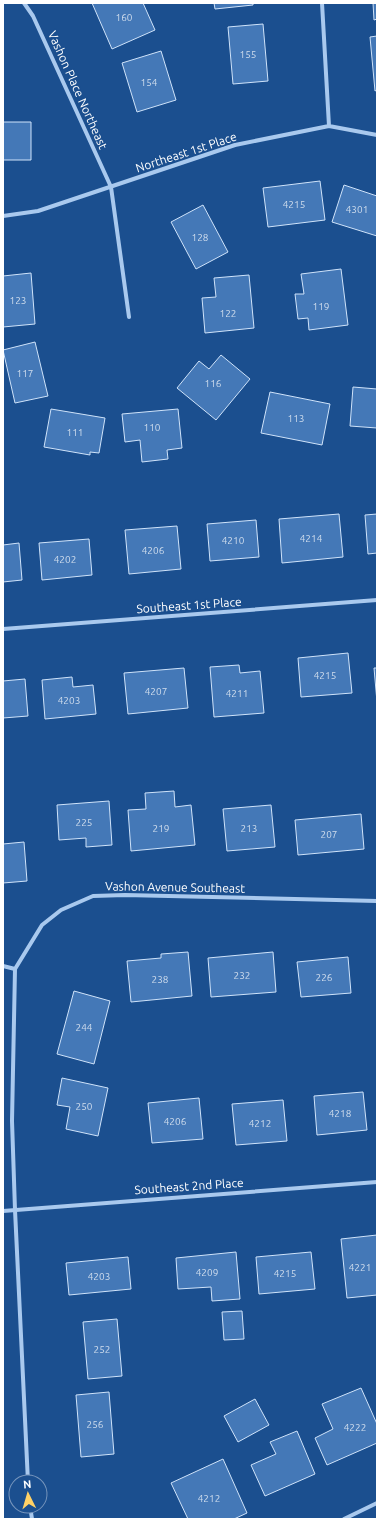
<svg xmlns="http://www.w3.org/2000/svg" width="380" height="1522" font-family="Ubuntu,sans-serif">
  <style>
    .building { fill: #4478b7; stroke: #cfe3fa }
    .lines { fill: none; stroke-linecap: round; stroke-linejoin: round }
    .street { stroke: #a9c9ee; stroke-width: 4 }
    .labels { text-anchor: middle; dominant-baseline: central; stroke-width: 3; stroke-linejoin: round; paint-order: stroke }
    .number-label { font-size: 10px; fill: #d0dded }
    .street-label { font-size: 12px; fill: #fff; stroke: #1b4f8f }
  </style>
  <rect width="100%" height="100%" fill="#1b4f8f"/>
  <path class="building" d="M92,3H143L155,30L112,49Z
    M214,3H253V5L215,9Z
    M373,3H377V19L374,20Z
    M263,24L268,81L233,84L228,27Z
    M377,36V90L375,91L370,37Z
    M161,51L176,100L137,112L122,63Z
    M3,122H31V160H3Z
    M320,181L325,220L268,227L263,188Z
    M344,185L377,196V236L332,222Z
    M203,205L228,252L196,269L171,222Z
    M341,269L348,325L309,330L308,318L298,319L295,294H304L301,274Z
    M31,273L35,324L3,327V276Z
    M249,275L254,328L205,333L202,298L216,297L214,278Z
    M35,342L48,396L15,403L3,350Z
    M221,355L250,379L216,420L177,388L199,361L209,369Z
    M353,387L377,389V428L350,426Z
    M270,392L330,404L322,445L261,433Z
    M51,409L105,418L99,453L90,452V455L44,447Z
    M178,409L182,448L167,450L168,459L142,462L140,440L125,442L122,414Z
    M339,514L343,557L282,563L279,519Z
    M377,514V553L368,554L365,515Z
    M256,520L259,557L210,561L207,524Z
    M177,526L181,569L129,574L125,530Z
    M89,539L92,575L42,580L39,543Z
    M19,543L22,580L3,582V545Z
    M348,653L352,693L301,697L298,658Z
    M239,665L240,673L260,671L264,713L214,717L210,667Z
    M184,668L188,708L128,714L124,673Z
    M374,668H377V702Z
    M72,677L73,687L93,685L96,714L45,719L42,680Z
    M25,679L28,716L3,718V681Z
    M174,791L175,807L191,805L195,845L131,851L128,810L146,809L145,793Z
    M109,801L112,845L86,847V838L59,840L57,805Z
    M271,805L275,847L227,851L223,809Z
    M361,814L364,849L298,855L295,820Z
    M24,842L27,881L3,883V844Z
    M188,952L192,996L131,1002L127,961L161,958V954Z
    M273,952L276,992L211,997L208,958Z
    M348,957L351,993L301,997L297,962Z
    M74,991L110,1001L94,1064L57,1054Z
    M62,1078L108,1088L98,1136L66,1129L70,1107L57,1105Z
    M363,1092L367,1130L317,1135L314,1096Z
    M199,1098L203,1139L152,1143L148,1103Z
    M283,1100L287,1141L236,1145L232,1104Z
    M377,1235V1295L347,1298L341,1239Z
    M236,1252L240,1299L212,1301L211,1287L178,1289L176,1258Z
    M311,1252L315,1289L259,1294L256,1257Z
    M128,1257L131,1289L69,1295L66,1263Z
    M242,1311L244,1339L224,1340L222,1312Z
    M117,1319L122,1376L88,1379L83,1322Z
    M361,1388L377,1424V1443L327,1465L315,1438L333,1429L322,1404Z
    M109,1392L114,1454L81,1457L76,1395Z
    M255,1399L269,1425L238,1442L224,1416Z
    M297,1431L315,1474L265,1496L251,1465L276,1454L270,1442Z
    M223,1459L247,1513L234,1519H188L171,1483Z"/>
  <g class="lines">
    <path class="street" d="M24,3L33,16L111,187L129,317
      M322,3L329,126
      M3,216L38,211L235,145L329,126L377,135
      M3,629L377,600
      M3,966L15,969
      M3,1211L377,1182
      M28,1482L15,1210L12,1121L15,969L42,925L61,910L93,896L125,895L377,901
      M30,1506L32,1519
      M344,1519L377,1503"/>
  </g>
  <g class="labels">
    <g class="number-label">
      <text x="124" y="17">160</text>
      <text x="248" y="54">155</text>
      <text x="149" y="82">154</text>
      <text x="294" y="204">4215</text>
      <text x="357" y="209">4301</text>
      <text x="200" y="237">128</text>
      <text x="18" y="300">123</text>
      <text x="321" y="306">119</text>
      <text x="228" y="313">122</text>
      <text x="25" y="373">117</text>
      <text x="213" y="383">116</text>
      <text x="296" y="418">113</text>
      <text x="152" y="427">110</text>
      <text x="75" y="432">111</text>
      <text x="311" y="538">4214</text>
      <text x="233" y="540">4210</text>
      <text x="153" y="550">4206</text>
      <text x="65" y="559">4202</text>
      <text x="325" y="675">4215</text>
      <text x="156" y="691">4207</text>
      <text x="237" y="693">4211</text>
      <text x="69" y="700">4203</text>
      <text x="84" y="822">225</text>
      <text x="161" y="828">219</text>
      <text x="249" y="828">213</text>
      <text x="329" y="834">207</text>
      <text x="242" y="975">232</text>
      <text x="324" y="977">226</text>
      <text x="160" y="979">238</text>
      <text x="84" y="1027">244</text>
      <text x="84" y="1106">250</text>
      <text x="340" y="1113">4218</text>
      <text x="175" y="1121">4206</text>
      <text x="260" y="1123">4212</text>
      <text x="360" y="1267">4221</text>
      <text x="207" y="1272">4209</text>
      <text x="285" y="1273">4215</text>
      <text x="99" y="1276">4203</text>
      <text x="102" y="1349">252</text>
      <text x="95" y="1424">256</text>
      <text x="355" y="1427">4222</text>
      <text x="209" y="1498">4212</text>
    </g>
    <g class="street-label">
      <text transform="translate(78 90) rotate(66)">Vashon Place Northeast</text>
      <text transform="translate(186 152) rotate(-18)">Northeast 1st Place</text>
      <text transform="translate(189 605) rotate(-4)">Southeast 1st Place</text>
      <text transform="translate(175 887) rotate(1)">Vashon Avenue Southeast</text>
      <text transform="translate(189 1186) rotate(-4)">Southeast 2nd Place</text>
    </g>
  </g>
  <rect width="380" height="1522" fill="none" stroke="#ffffff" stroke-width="8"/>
  <g transform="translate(28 1494) rotate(355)"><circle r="19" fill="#1b4f8f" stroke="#7695bc"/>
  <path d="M0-3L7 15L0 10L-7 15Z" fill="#ffd166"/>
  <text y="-6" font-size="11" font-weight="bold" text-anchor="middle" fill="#ffffff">N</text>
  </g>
</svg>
